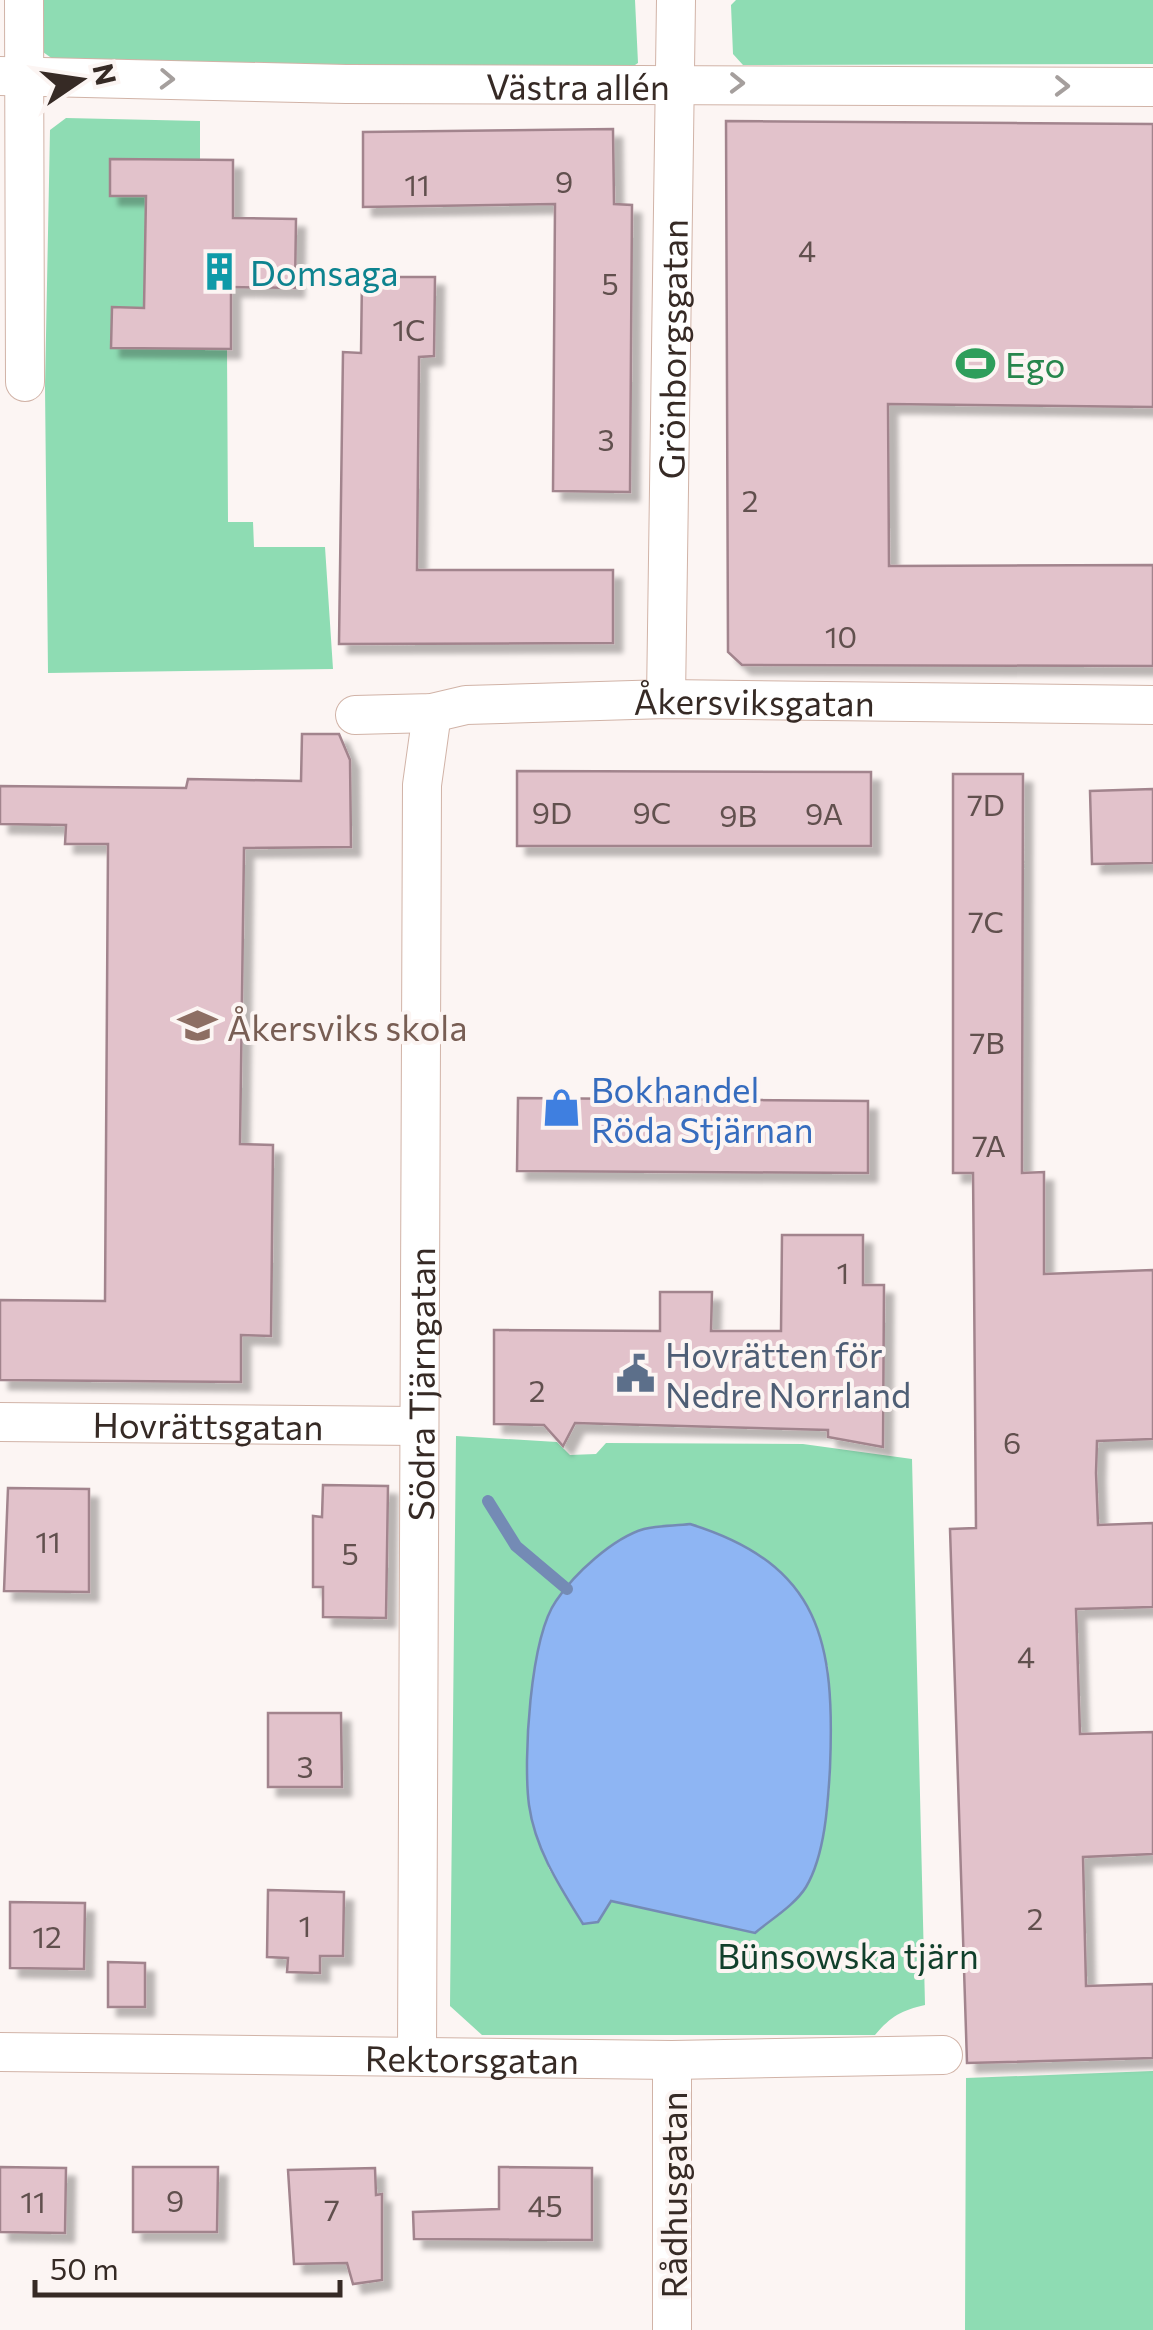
<svg xmlns="http://www.w3.org/2000/svg" width="1153" height="2330" font-family="Commissioner,sans-serif">
  <style>
    .green { fill: #8edcb3; fill-rule: evenodd }
    .water { fill: #8eb5f3; stroke: #748bb5; stroke-width: 2.5 }
    .lines { fill: none; stroke-linecap: round; stroke-linejoin: round }
    .stream { stroke: #748bb5; stroke-width: 12 }
    .building { fill: #e2c2cb; stroke: #a2848d; stroke-width: 2.5; filter: url(#shadow) }
    .street-casing { stroke: #d1b3a7; stroke-width: 40 }
    .street { stroke: #fff; stroke-width: 38 }
    .oneway { stroke: #a59f9d }
    .labels { text-anchor: middle; dominant-baseline: central; stroke-width: 8; stroke-linejoin: round; paint-order: stroke }
    .number-label { font-size: 30px; fill: #61504e }
    .street-label { font-size: 35px; fill: #362a25; stroke: #fcf5f3 }
    .culture-label { font-size: 35px; fill: #0d838f; stroke: #fcf5f3; text-anchor: start }
    .leisure-label { font-size: 35px; fill: #27864d; stroke: #fcf5f3; text-anchor: start }
    .education-label { font-size: 35px; fill: #785e54; stroke: #fcf5f3; text-anchor: start }
    .shop-label { font-size: 35px; fill: #366cbe; stroke: #fcf5f3; text-anchor: start }
    .service-label { font-size: 35px; fill: #4e5e75; stroke: #fcf5f3; text-anchor: start }
    .park-label { font-size: 35px; fill: #113f2b; stroke: #fcf5f3 }
  </style>
  <defs>
    <filter id="shadow"><feDropShadow dx="9" dy="9" stdDeviation="2.5" flood-color="#0004"/></filter>
  </defs>
  <rect width="100%" height="100%" fill="#fcf5f3"/>
  <path class="green" d="M635,0L638,63L626,71L60,64L43,52L42,0Z
    M736,0H1153V64L743,65L733,54L731,5Z
    M66,118L200,121V160L110,159V196H146L144,308H112L111,347L227,349L228,522H253L254,547H325L333,669L48,673L45,387L50,130Z
    M456,1436L557,1442L570,1455L596,1454L606,1443L803,1444L912,1459L925,2005C902,2010 890,2017 875,2035H482L450,2006ZM690,1524L828,1666C832,1727 837,1832 806,1886C796,1904 771,1920 755,1933L611,1901L598,1922L583,1924L549,1869L529,1808L604,1552L643,1529Z
    M1153,2071V2330H965L966,2078Z"/>
  <path class="water" d="M690,1524C822,1565 835,1643 830,1768C828,1804 825,1855 806,1887C795,1905 770,1920 755,1933L611,1901L598,1922L583,1924C560,1887 535,1849 529,1805C523,1760 530,1638 556,1601C574,1574 613,1538 644,1529C658,1525 676,1526 690,1524Z"/>
  <g class="lines">
    <path class="stream" d="M488,1501L516,1546L567,1589"/>
  </g>
  <path class="building" d="M726,121L1153,124V407L888,404L889,566L1153,565V666L742,665L728,652Z
    M613,129L614,204L632,205L630,492L553,491L555,204L363,207V132Z
    M110,159L233,160V218L296,219L295,288L231,287V349L111,348L112,307L144,308L146,196H110Z
    M362,277H435L434,356L419,357L417,570H613V643L339,644L343,352L361,353Z
    M302,734H339L350,760L351,847L244,848L240,1144L273,1145L271,1336L241,1335V1382L0,1380V1300L105,1301L108,844H65L66,825L0,824V786L186,788L188,779L301,781Z
    M517,771L871,772V846H517Z
    M953,774H1023L1022,1173L1044,1172V1274L1153,1270V1439L1097,1441L1096,1473L1098,1525L1153,1523V1607L1076,1609L1080,1734L1153,1732V1854L1083,1857L1086,1986L1153,1984V2058L967,2063L950,1529L976,1528L974,1277L973,1173H953Z
    M1153,789V863L1092,864L1090,791Z
    M518,1098L868,1101V1173L517,1171Z
    M782,1235H863V1285H884L883,1447L828,1437V1430L575,1423L563,1446L544,1425L494,1424V1330L660,1331V1292H712L711,1331H781Z
    M323,1485L388,1486L386,1618L323,1617V1587H313V1516L322,1517Z
    M8,1488L89,1489V1592L4,1591Z
    M268,1713H341L342,1787H268Z
    M268,1890L344,1892L343,1956H320V1973L287,1972L288,1958L267,1957Z
    M10,1902L85,1903L84,1969L10,1968Z
    M108,1962L145,1963V2007H108Z
    M0,2167L66,2168L65,2233L0,2232Z
    M133,2167H218L217,2232H133Z
    M499,2167L592,2168V2240L414,2239L413,2212L499,2209Z
    M375,2168L376,2195L382,2194V2280L353,2284L347,2263L294,2264L288,2170Z"/>
  <g class="lines">
    <defs>
      <g id="street">
        <path d="M24,0L25,382"/>
        <path id="s1" d="M0,76L346,84L1153,87"/>
        <path id="s2" d="M666,699L676,0"/>
        <path id="s3" d="M355,715L432,713L466,705L666,699L1153,705"/>
        <path id="s4" d="M0,1422L417,1426"/>
        <path id="s5" d="M0,2052L672,2060L943,2055"/>
        <path id="s6" d="M417,2054L422,785L432,713"/>
        <path d="M672,2060V2330"/>
      </g>
    </defs>
    <use href="#street" class="street-casing"/>
    <use href="#street" class="street"/>
  </g>
  <defs><path id="oneway-chevron" d="M-2-3.5L2.5 0L-2 3.5" fill="none" stroke-width="1.6" stroke-linecap="round" stroke-linejoin="round" transform="scale(2.5)"/></defs>
  <g class="oneway">
    <use href="#oneway-chevron" transform="translate(167 79) rotate(2)"/>
    <use href="#oneway-chevron" transform="translate(737 83) rotate(1)"/>
    <use href="#oneway-chevron" transform="translate(1062 86) rotate(1)"/>
  </g>
  <defs>
    <symbol id="building-bare" viewBox="-9 -9 18 18"><path d="M-4-6H4V6H1V3H-1V6H-4ZM-2.5-4.3h1.7v1.8h-1.7ZM.8-4.3h1.7v1.8H.8ZM-2.5-1h1.7V.8h-1.7ZM.8-1h1.7V.8H.8Z" fill="#0f9aa8" stroke="#fcf5f3" stroke-width="2.5" paint-order="stroke"/></symbol>
    <symbol id="stadium-bare" viewBox="-9 -9 18 18"><path d="M0-5a6.5 5 0 1 0 0 10a6.5 5 0 1 0 0-10ZM-3.5-1.8h7v3.6h-7Z" fill="#2e9e5b" stroke="#fcf5f3" stroke-width="2.5" paint-order="stroke"/></symbol>
    <symbol id="school-bare" viewBox="-9 -9 18 18"><path d="M0-5L7-2L0 1L-7-2ZM-4 1L0 2.5L4 1V4Q0 6-4 4Z" fill="#8d6e63" stroke="#fcf5f3" stroke-width="2.5" paint-order="stroke"/></symbol>
    <symbol id="shop-bare" viewBox="-9 -9 18 18"><path d="M-5-2.5h2.3a2.7 3.5 0 0 1 5.4 0H5L5.5 6h-11ZM-1.5-2.5h3a1.5 2.3 0 0 0-3 0Z" fill="#3f7fe0" stroke="#fcf5f3" stroke-width="2.5" paint-order="stroke"/></symbol>
    <symbol id="civic-bare" viewBox="-9 -9 18 18"><path d="M-.6-6.5H3V-4.5H.6V-3L4-1V1h2V6H-6V1h2V-1L-.6-3ZM-1.2 2.5V6h2.4V2.5Z" fill="#5c6f8a" stroke="#fcf5f3" stroke-width="2.5" paint-order="stroke"/></symbol>
  </defs>
  <g fill-rule="evenodd">
    <use href="#building-bare" x="192" y="244" width="55" height="55"/>
    <use href="#stadium-bare" x="948" y="336" width="55" height="55"/>
    <use href="#school-bare" x="170" y="998" width="55" height="55"/>
    <use href="#shop-bare" x="534" y="1080" width="55" height="55"/>
    <use href="#civic-bare" x="608" y="1346" width="55" height="55"/>
  </g>
  <g class="labels">
    <g class="number-label">
      <text x="564" y="180">9</text>
      <text x="417" y="183">11</text>
      <text x="807" y="249">4</text>
      <text x="610" y="282">5</text>
      <text x="409" y="328">1C</text>
      <text x="606" y="438">3</text>
      <text x="750" y="499">2</text>
      <text x="841" y="635">10</text>
      <text x="986" y="803">7D</text>
      <text x="552" y="811">9D</text>
      <text x="652" y="811">9C</text>
      <text x="824" y="812">9A</text>
      <text x="738" y="814">9B</text>
      <text x="986" y="920">7C</text>
      <text x="987" y="1041">7B</text>
      <text x="989" y="1144">7A</text>
      <text x="843" y="1271">1</text>
      <text x="537" y="1389">2</text>
      <text x="1012" y="1441">6</text>
      <text x="48" y="1540">11</text>
      <text x="350" y="1552">5</text>
      <text x="1026" y="1655">4</text>
      <text x="305" y="1765">3</text>
      <text x="1035" y="1917">2</text>
      <text x="305" y="1924">1</text>
      <text x="47" y="1935">12</text>
      <text x="175" y="2199">9</text>
      <text x="33" y="2200">11</text>
      <text x="545" y="2204">45</text>
      <text x="332" y="2208">7</text>
    </g>
    <g class="street-label">
      <text stroke="none"><textPath href="#s1" startOffset="578">Västra allén</textPath></text>
      <text stroke="none"><textPath href="#s2" startOffset="350">Grönborgsgatan</textPath></text>
      <text stroke="none"><textPath href="#s3" startOffset="400">Åkersviksgatan</textPath></text>
      <text stroke="none"><textPath href="#s6" startOffset="670">Södra Tjärngatan</textPath></text>
      <text stroke="none"><textPath href="#s4" startOffset="208">Hovrättsgatan</textPath></text>
      <text stroke="none"><textPath href="#s5" startOffset="472">Rektorsgatan</textPath></text>
      <text transform="translate(672 2195) rotate(-90)">Rådhusgatan</text>
    </g>
    <g class="culture-label">
      <text x="250" y="271">Domsaga</text>
    </g>
    <g class="leisure-label">
      <text x="1005" y="363">Ego</text>
    </g>
    <g class="education-label">
      <text x="227" y="1026">Åkersviks skola</text>
    </g>
    <g class="shop-label">
      <text x="591" y="1088">Bokhandel<tspan x="591" dy="40">Röda Stjärnan</tspan></text>
    </g>
    <g class="service-label">
      <text x="665" y="1353">Hovrätten för<tspan x="665" dy="40">Nedre Norrland</tspan></text>
    </g>
    <g class="park-label">
      <text x="848" y="1954">Bünsowska tjärn</text>
    </g>
  </g>
  <g transform="translate(80 80) rotate(77)" stroke="#fcf5f3" stroke-width="8" paint-order="stroke">
  <path d="M0-8L18 38L0 25L-18 38Z" fill="#362a25"/>
  <text y="-15" font-size="28" font-weight="bold" text-anchor="middle" fill="#362a25">N</text>
  </g>
  <path d="M35 2280v15h305v-15" fill="none" stroke="#362a25" stroke-width="5"/>
  <text x="50" y="2280" font-size="30" fill="#362a25" stroke="#fcf5f3" stroke-width="8" paint-order="stroke">50 m</text>
</svg>
